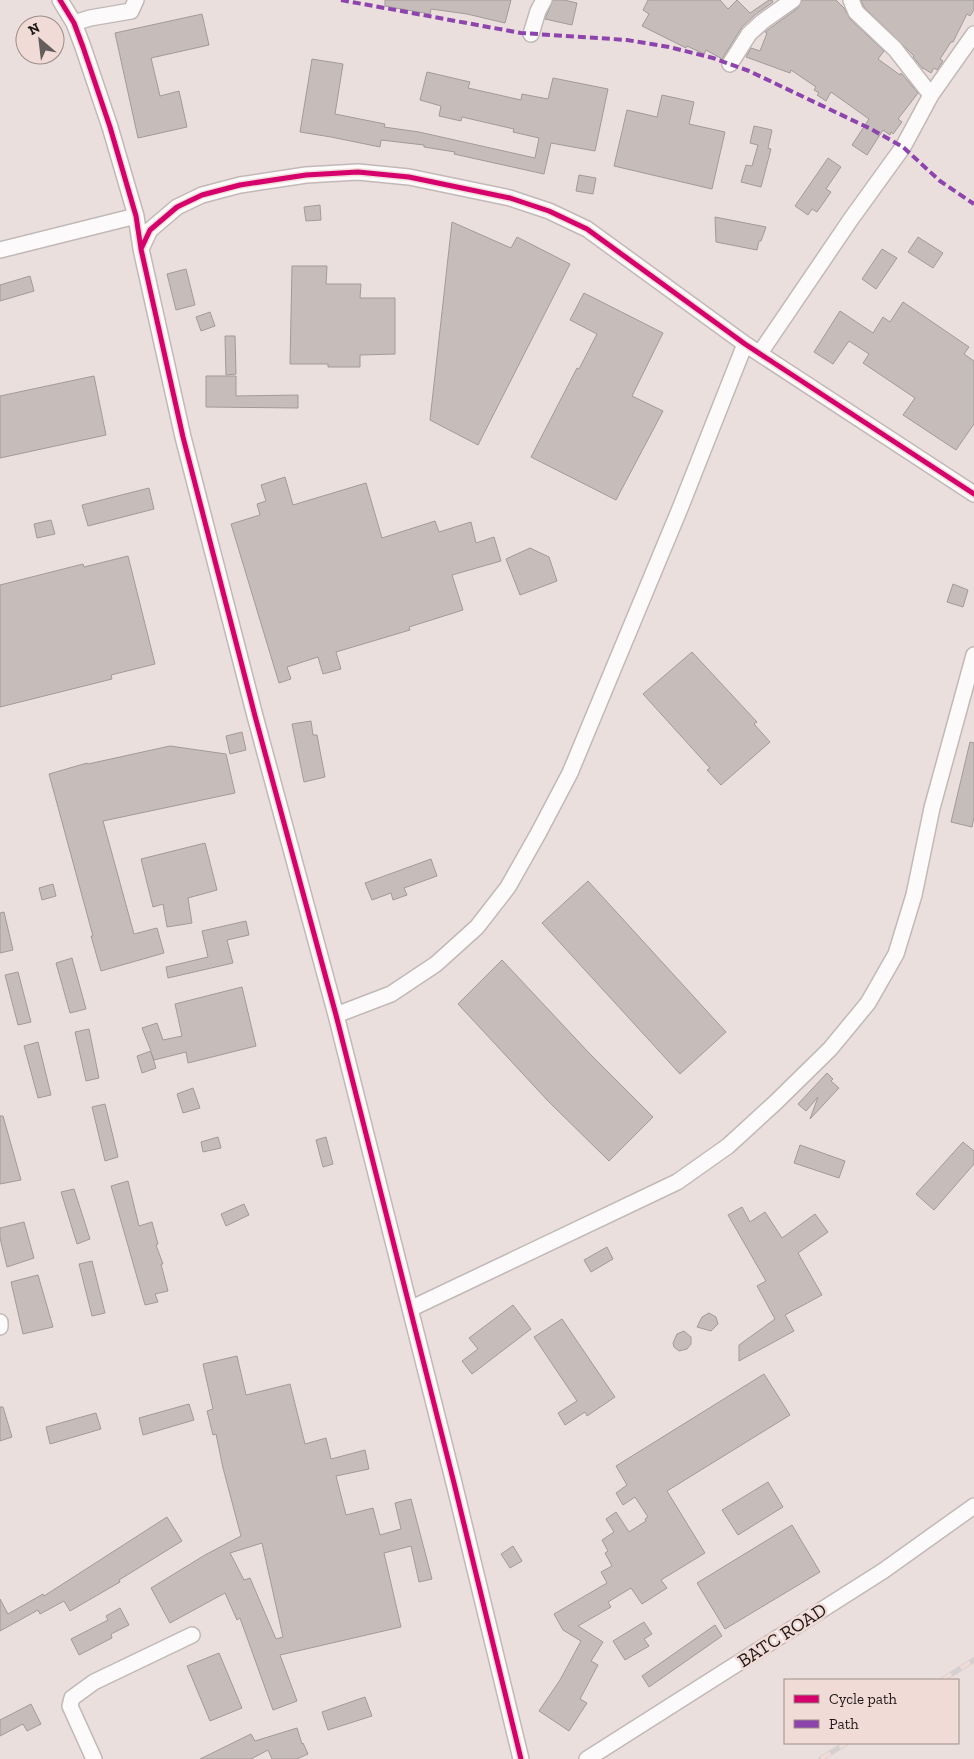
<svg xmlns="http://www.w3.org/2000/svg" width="974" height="1759" font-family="'Zilla Slab',serif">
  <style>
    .building { fill: #c6bdbb; stroke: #a29a99; fill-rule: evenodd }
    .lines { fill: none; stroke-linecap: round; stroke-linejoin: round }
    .minor-casing { stroke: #c2b9b7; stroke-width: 18 }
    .minor { stroke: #fcfafa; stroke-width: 15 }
    .rail-casing { stroke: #d3d0cf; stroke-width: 5.5 }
    .rail { stroke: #f0dbd7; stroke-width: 4; stroke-dasharray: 11; stroke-linecap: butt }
    .quiet { stroke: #8e44ad; stroke-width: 4; stroke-dasharray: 8 4; stroke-linecap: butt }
    .cycleway-casing { stroke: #f0dbd7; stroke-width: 8 }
    .cycleway { stroke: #d6006c; stroke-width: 5 }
    .labels { text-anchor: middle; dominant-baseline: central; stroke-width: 5; stroke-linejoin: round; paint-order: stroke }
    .street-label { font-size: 19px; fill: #1e1716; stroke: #f0dbd7 }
  </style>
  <rect width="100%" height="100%" fill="#eadfdd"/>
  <path class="building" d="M385,0H511L505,23L467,14L431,9L430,14L385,6Z
    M553,0H564L577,3L572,25L545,19Z
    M648,0H720L728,9L737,0L750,13L769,0H772L773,2L756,14L742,27L722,59L706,50L704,54L687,46L686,48L642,26L649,14L643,10Z
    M802,0H836L844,8L850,19L884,51L878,59L900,75L901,73L918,93L898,119L902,122L893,134L891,132L890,135L883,130L867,155L852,145L869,119L831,92L826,101L817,95L819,93L814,90L816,87L791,70L790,73L746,57L751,48L760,51L767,33L765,32L798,8Z
    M861,0H974V10L970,16L967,14L953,42H951L940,59L943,61L937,70L934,68L931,73L923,68V69L913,57L914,56L864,7Z
    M202,14L209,45L151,58L160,96L179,91L187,127L138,138L115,33Z
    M312,59L343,64L335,114L385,124L384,127L419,132L535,158L539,138L513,132L514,129L462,117L461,121L439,116L441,106L420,100L427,72L470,82L468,88L521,100L522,94L548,99L553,78L608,89L595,151L551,143L544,174L454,154L455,152L424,147V145L381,140L380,147L331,137L300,132Z
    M662,95L694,102L689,124L725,132L712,189L614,166L627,110L657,117Z
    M754,126L772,130L768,148L771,149L761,187L741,182L746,165L752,166L758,145L750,143Z
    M828,158L841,167L826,189L831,192L817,212L812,209L808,215L795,206Z
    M579,175L596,178L593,194L576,191Z
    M320,205L321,220L306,221L304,207Z
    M715,217L766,227L761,241H759L757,250L716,242Z
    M452,222L511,248L517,237L570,264L478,445L430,420Z
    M918,237L943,253L933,268L908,252Z
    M882,249L897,258L876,289L862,279Z
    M292,266H327L326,284H361L360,298H395V354L360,355V367H328V364H290Z
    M186,269L195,305L176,310L167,274Z
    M30,276L34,291L0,301V285Z
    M584,293L663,333L632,396L663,411L616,500L531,457L577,368L579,369L597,334L570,320Z
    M903,302L969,347L964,354L974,361V424L956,450L903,415L915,398L863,363L869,354L849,341L833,364L814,352L840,311L873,333L883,317L890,322Z
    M210,312L215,326L201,331L196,317Z
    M225,336H235L236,374L226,375Z
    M94,376L106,435L0,458V396Z
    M206,376H236V396L298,395V408L206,407Z
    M285,477L293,505L366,483L382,538L435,521L439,532L471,522L476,543L494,537L501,561L452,575L463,610L409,627L410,630L336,652L341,669L323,674L318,657L287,667L291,679L279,683L231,524L260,515L257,504L266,501L261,485Z
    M149,488L154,509L88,526L82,505Z
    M51,520L55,534L37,538L34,524Z
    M530,548L549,557L557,581L520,595L506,559Z
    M128,556L155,664L111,675L112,679L0,707V585L83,564L84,567Z
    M953,584L968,590L963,607L947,602Z
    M692,652L757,722L754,724L770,742L721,785L707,770L710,768L643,694Z
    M311,721L313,735H317L325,777L304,782L292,724Z
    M242,732L246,750L230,754L226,736Z
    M970,742L974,743V817L972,827L951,822Z
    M170,746L226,754L235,793L103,821L134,934L157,928L164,953L101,971L91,936H93L49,774L87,763L88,764Z
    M205,843L217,890L188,898L192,923L167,927L163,904L153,907L141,859Z
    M431,859L437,876L404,888L407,895L393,900L391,893L372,900L365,883Z
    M588,881L726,1032L680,1074L542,923Z
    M53,884L56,896L42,900L39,888Z
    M4,912L13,950L0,953V913Z
    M246,921L249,935L227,940L233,963L168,978L166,967L208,957L202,931Z
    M72,958L86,1009L70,1013L56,963Z
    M502,960L590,1054L653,1117L609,1161L548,1101L458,1004Z
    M18,972L31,1022L18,1025L5,975Z
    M242,987L256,1046L188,1063L186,1052L154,1060L151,1052L156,1068L142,1073L137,1056L151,1051L142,1028L157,1023L163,1040L182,1036L175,1004Z
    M89,1029L99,1078L86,1081L75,1032Z
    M38,1042L51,1095L38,1098L24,1046Z
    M827,1073L833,1079L831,1081L839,1088L810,1119L818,1097L806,1111L798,1104Z
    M193,1088L200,1108L183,1113L177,1094Z
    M105,1104L118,1157L105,1161L92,1107Z
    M0,1116H3L21,1180L0,1184Z
    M218,1137L221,1148L203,1152L201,1142Z
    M326,1137L333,1164L323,1167L316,1140Z
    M963,1142L974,1151V1164L934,1210L916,1194Z
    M800,1145L845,1161L839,1178L794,1163Z
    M128,1181L139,1226L152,1222L158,1244L156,1245L163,1264H161L168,1291L155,1294L158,1302L145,1305L111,1186Z
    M74,1189L90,1239L77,1244L61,1192Z
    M244,1204L249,1215L226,1226L221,1214Z
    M742,1207L750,1222L765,1212L782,1238L815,1214L828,1232L798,1253L822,1295L785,1315L794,1331L739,1361V1345L775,1319L757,1286L766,1281L728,1215Z
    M24,1222L34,1258L7,1267L0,1238V1228Z
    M607,1247L613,1259L591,1272L584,1260Z
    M92,1261L105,1313L92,1316L79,1264Z
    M38,1275L53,1327L23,1334L11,1282Z
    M513,1305L531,1329L472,1374L462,1361L478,1349L469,1338Z
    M709,1313L716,1317L718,1324L711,1331L697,1327L702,1317Z
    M562,1319L615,1397L587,1416L585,1412L565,1425L558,1413L577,1401L534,1337Z
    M684,1331L691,1337V1344L687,1349L679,1351L674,1347L673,1343L677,1334Z
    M237,1356L246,1395L290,1384L305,1444L326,1438L331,1459L365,1450L369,1469L336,1476L346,1515L373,1508L380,1535L401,1529L395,1503L411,1499L432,1579L419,1582L411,1546L384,1553L401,1627L280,1655L297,1701L273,1710L240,1618L237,1620L225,1593L170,1623L151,1588L205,1555L241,1536L223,1468L216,1434L213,1435L207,1411L213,1409L203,1364ZM262,1543L283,1637L276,1639L250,1578L244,1580L230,1553Z
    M764,1374L790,1415L667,1491L705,1553L661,1580L667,1588L642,1604L631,1588L608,1602L611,1607L578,1626L603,1642L591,1661L598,1665L580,1699L587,1703L569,1731L539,1711L560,1680L581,1641L563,1630L554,1614L607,1583L601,1572L612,1566L605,1553L608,1551L602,1540L614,1532L606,1519L616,1512L629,1532L646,1521L645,1519L648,1517L635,1497L623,1505L616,1493L627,1485L616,1466Z
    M189,1404L194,1420L143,1435L139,1418Z
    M0,1407H3L12,1437L0,1441Z
    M96,1413L101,1429L50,1444L46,1427Z
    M768,1482L783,1507L738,1535L722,1510Z
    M167,1517L182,1541L119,1580L120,1582L70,1611L64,1601L40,1614L38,1610L0,1631V1599L8,1614L43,1594L44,1596Z
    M792,1525L820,1572L725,1629L697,1583Z
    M513,1546L522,1561L510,1568L501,1554Z
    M120,1608L129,1625L111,1634L112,1638L79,1655L71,1639L108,1620L106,1616Z
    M644,1622L652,1634L644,1639L649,1646L625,1660L613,1641Z
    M715,1625L722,1636L649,1687L642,1676Z
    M219,1653L242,1708L210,1721L187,1666Z
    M365,1697L372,1716L328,1730L322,1712Z
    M31,1704L41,1724L27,1731L23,1724L0,1736V1720Z
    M297,1728L302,1744L303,1743L308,1754L297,1759H272L268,1750L251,1759H200L251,1734L255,1741Z"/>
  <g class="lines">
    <defs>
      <path id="minor" d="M60,0L74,23L83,47L110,127L136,216L141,249L183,437L255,716L336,1015L454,1483L521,1759
        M851,0L856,12L895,49L931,95
        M74,23L90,18L131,11L136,0
        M531,34L538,11L544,0
        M730,64L749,34L762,22L793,0
        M141,249L150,230L177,207L202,195L240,185L306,175L358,172L409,177L510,198L549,211L587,229L745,344L974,494
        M0,250L136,216
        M760,353L851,219L903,147L931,95L974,34
        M336,1015L391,994L436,964L477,927L508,887L539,832L570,773L681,506L745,344
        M410,1309L677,1182L728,1146L776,1102L830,1049L868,1003L896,954L914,895L932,808L974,655
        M0,1322V1327
        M94,1759L70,1706L72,1698L94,1682L192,1635
        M587,1759L883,1571L974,1506"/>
    </defs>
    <use href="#minor" class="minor-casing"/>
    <use href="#minor" class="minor"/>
    <defs>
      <path id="rail" d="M942,1680L974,1660
        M821,1759L846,1743"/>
    </defs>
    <use href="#rail" class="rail-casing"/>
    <use href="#rail" class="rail"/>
    <path class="quiet" d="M341,0L521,33L627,40L669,47L713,58L749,71L871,129L903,147L940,181L974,204"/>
    <defs>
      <path id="cycleway" d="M60,0L74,23L83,47L110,127L136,216L141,249L183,437L255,716L336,1015L454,1483L521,1759
        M141,249L150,230L177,207L202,195L240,185L306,175L358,172L409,177L510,198L549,211L587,229L745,344L974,494"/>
    </defs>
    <use href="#cycleway" class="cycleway-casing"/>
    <use href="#cycleway" class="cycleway"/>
  </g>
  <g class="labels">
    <g class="street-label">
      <text transform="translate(782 1635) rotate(-33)">BATC ROAD</text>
    </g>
  </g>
  <rect x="784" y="1679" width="175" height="65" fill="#f0dbd7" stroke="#9c8d8a"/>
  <rect x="794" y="1695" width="25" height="8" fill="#d6006c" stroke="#9c8d8a"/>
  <text x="829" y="1704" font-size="15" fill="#1e1716">Cycle path</text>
  <rect x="794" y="1720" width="25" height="8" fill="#8e44ad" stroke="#9c8d8a"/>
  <text x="829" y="1729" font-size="15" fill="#1e1716">Path</text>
  <g transform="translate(40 40) rotate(332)"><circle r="24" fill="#f0dbd7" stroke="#9c8d8a"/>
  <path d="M0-4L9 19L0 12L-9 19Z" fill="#655d5c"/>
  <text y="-8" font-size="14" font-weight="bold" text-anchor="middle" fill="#1e1716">N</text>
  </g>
</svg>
